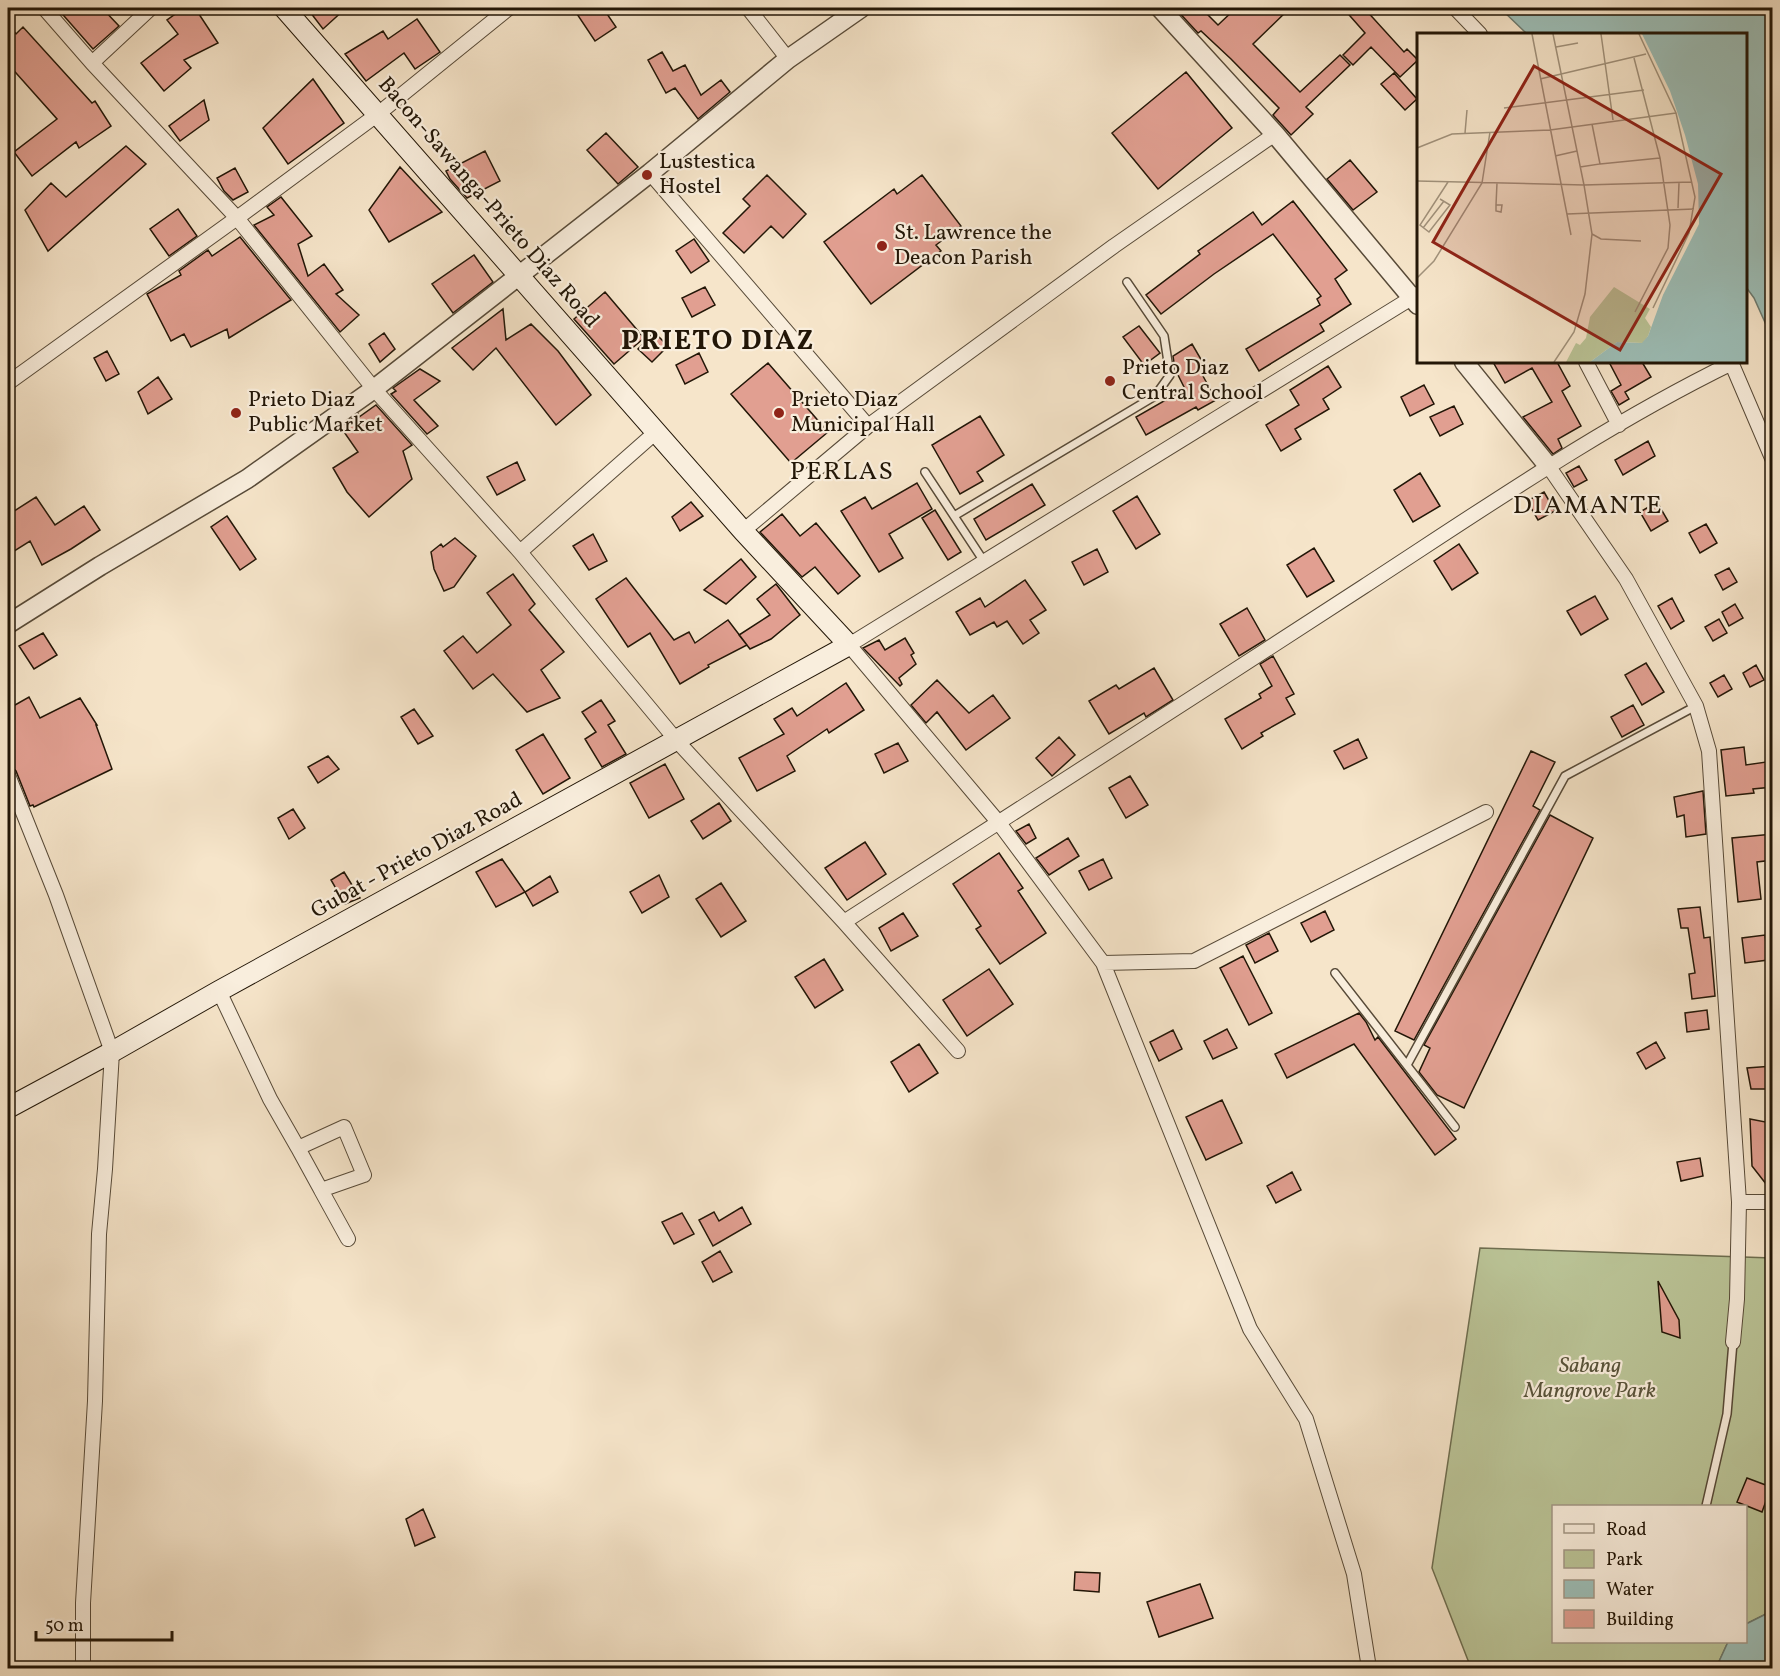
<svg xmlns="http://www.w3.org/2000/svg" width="1780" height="1676" font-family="Vollkorn,serif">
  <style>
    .green { fill: #bbc598; stroke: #6e6e50; stroke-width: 1.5 }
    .water { fill: #9dbfb8; stroke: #6c7b71; stroke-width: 1.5 }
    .building { fill: #e19f91; stroke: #221607; stroke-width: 1.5 }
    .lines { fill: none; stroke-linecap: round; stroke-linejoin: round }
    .service-casing { stroke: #574a38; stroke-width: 10 }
    .minor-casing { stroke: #574a38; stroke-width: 16 }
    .tertiary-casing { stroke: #574a38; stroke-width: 21 }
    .secondary-casing { stroke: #221607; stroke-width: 22 }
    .service { stroke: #f9eedd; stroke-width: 7 }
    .minor { stroke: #f9eedd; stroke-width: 14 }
    .tertiary { stroke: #f9eedd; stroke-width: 18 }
    .secondary { stroke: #f9eedd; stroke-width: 20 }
    .poi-dot { fill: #8f2418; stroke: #f9eedd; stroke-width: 2 }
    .labels { text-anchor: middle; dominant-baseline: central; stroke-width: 4.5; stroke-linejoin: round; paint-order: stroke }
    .poi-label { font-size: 22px; fill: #221607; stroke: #f9eedd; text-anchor: start }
    .street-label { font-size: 22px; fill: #221607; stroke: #f9eedd }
    .park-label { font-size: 22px; font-style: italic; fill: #58533a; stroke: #f9eedd }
    .quarter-label { font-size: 26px; letter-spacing: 1.5px; fill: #221607; stroke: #f9eedd }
    .district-label { font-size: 28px; font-weight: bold; letter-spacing: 1.5px; fill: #221607; stroke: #f9eedd }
    .inset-road { fill: none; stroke: #a1927c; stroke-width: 1.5 }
    .view { fill: #8f2418; fill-opacity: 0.15; stroke: #8f2418; stroke-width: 3 }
    .inset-edge { fill: none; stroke: #221607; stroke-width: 3 }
  </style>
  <rect width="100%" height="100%" fill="#f6e5ca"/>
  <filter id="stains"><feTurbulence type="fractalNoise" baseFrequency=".00333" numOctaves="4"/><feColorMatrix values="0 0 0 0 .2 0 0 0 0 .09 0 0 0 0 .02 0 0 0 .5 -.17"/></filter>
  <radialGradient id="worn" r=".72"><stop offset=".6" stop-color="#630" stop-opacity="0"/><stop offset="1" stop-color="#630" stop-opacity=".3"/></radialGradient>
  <path class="green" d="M1480,1248L1772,1258V1611L1746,1624V1506H1554V1642H1728L1716,1668H1471L1432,1568Z"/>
  <path class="water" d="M1500,8H1772V338L1754,298L1746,287V34H1527Z
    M1772,1611V1668H1716L1728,1642H1746V1624Z"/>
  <path class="building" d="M57,8H102L119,26L93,49Z
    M184,8H195L218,43L184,60L191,68L164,91L141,63L178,34L167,20Z
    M307,8H346L323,29Z
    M573,8H603L616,27L595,41Z
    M1175,8H1201L1218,25L1236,8H1290L1253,44L1300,92L1340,55L1350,65L1306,107L1313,114L1291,135L1273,115L1279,108L1231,59L1201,31L1198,33Z
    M1343,8H1364L1404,52L1407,49L1418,60L1400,77L1371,47L1353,65L1343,55L1365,33Z
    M417,19L440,52L415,69L404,53L366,81L345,54L383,31L388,39Z
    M8,24L16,34L23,27L92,103L95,101L111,126L79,148L76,142L32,176L14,152L57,119L8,64Z
    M662,52L673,71L685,65L701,95L721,80L730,92L698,119L675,88L666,93L648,60Z
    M1186,72L1232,128L1158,189L1112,133Z
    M1394,73L1417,99L1405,110L1381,84Z
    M313,79L344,123L288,164L263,128Z
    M204,100L209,120L180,141L169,126Z
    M606,133L638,167L618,184L587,150Z
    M126,146L146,164L48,251L25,210L51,183L66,197Z
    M485,151L500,181L467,198L450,179L446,171Z
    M1350,160L1377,192L1353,210L1327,179Z
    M400,167L442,212L389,242L369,210Z
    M235,168L248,192L233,200L224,191L217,178Z
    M767,175L806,214L783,238L771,226L744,253L723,233L750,206L743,199Z
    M922,175L961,226L936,245L941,251L871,304L824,242L894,189L897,194Z
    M281,197L312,236L298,244L308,276L324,264L343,290L336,294L359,315L340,332L254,225L274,215L267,207Z
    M1293,201L1347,270L1335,279L1351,304L1320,324L1324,331L1259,371L1246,349L1320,305L1317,299L1321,296L1273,234L1214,274L1161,314L1146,295L1200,254L1198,251L1253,212L1262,225Z
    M178,209L197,236L169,256L150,229Z
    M240,237L291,300L229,338L227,329L191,347L184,334L171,341L147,294L181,275L179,271L208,250L212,256Z
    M694,239L709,261L691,273L676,251Z
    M474,255L493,282L453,313L432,284Z
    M705,287L715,305L692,317L682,298Z
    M605,292L644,338L614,364L574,319Z
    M503,309L506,340L531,324L558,351L591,395L556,425L496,348L473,370L452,348Z
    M1139,326L1160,353L1144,365L1123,337Z
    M654,332L668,346L652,362L638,349Z
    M384,333L395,349L380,362L369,344Z
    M1192,344L1202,361L1197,365L1216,400L1198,410L1196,407L1146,435L1136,417L1185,389L1175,369L1173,356Z
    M107,351L119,374L106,381L94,358Z
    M699,353L708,372L685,384L676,365Z
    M1493,362H1557L1570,386L1562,391L1581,426L1558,439L1562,448L1553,454L1523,417L1552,402L1532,368L1505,383Z
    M1609,362H1642L1651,377L1625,392L1629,399L1619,405L1611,391L1621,385Z
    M768,363L828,432L791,463L731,394Z
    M1328,366L1341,387L1323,399L1329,409L1295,429L1301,439L1281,451L1266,425L1299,405L1290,390Z
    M420,369L440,381L414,400L438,426L427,434L391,394L396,391L393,388Z
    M158,377L172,399L148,414L138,392Z
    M1424,385L1434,404L1410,416L1401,397Z
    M376,405L412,445L403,451L412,479L369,517L347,492L333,468L358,452L342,429V426L358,414L359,417Z
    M1454,406L1463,424L1440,436L1430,417Z
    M980,416L1004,455L977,472L983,481L960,494L932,445Z
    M1648,441L1655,456L1623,475L1615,460Z
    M517,462L525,480L497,495L487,477Z
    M1579,466L1587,480L1574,487L1566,473Z
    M1420,473L1440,506L1413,522L1394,490Z
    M917,483L932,509L889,534L903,558L879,572L841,511L865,497L872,509Z
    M1032,484L1045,505L986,540L974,519Z
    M1544,492L1555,511L1538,520L1527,501Z
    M1137,496L1160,534L1136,549L1113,511Z
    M36,497L55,525L84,506L100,530L71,549L42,565L30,541L8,555V515Z
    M691,502L703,516L680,531L672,517Z
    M1657,502L1668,521L1651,531L1640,512Z
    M935,510L961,552L948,560L922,518Z
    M782,514L800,536L816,523L860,576L838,594L815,567L802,577L760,532Z
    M227,516L256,559L240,570L211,527Z
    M1706,524L1717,543L1700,553L1689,533Z
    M593,534L607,561L589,570L573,546Z
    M455,538L476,556L454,587L444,591L434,569L431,552L441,544L443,547Z
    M1459,544L1478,573L1452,590L1434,561Z
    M1314,548L1334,581L1307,597L1287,565Z
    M1097,549L1108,572L1084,585L1072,562Z
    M741,559L756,577L726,604L704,590Z
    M1729,568L1737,582L1723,590L1715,575Z
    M513,574L535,604L529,610L564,652L541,670L560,698L527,712L493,674L473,689L444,651L463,636L477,653L511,625L487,593Z
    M626,578L674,640L689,632L695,643L728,620L747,645L708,665L709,667L680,684L650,633L628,647L596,599Z
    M1025,580L1046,610L1030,620L1039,633L1023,644L1007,621L997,627L994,622L970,635L956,612L980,598L985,607Z
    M776,584L800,615L771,639L750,649L739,635L770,615L757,599Z
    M1595,596L1608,619L1581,635L1567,611Z
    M1672,598L1684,621L1671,629L1658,606Z
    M1735,604L1743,618L1729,626L1722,612Z
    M1247,608L1265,640L1239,656L1220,624Z
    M1719,619L1727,633L1713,641L1705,627Z
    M43,633L57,655L34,669L19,646Z
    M905,638L914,653L911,655L916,664L899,678L902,684L900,686L863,648L879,640L885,650Z
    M1273,656L1294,694L1286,698L1295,714L1261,733L1263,736L1242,749L1225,719L1261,698L1259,694L1272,686L1260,664Z
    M1646,663L1664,692L1642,705L1625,675Z
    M1756,665L1764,680L1750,687L1743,673Z
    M1154,668L1173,700L1146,717L1144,713L1109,734L1089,701L1116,685L1119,689Z
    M1724,675L1732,689L1718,697L1710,683Z
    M937,680L969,713L993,695L1010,718L966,750L937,712L926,723L911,705Z
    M846,683L864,710L829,733L827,729L787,756L795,771L757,791L739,758L784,734L774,719L792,708L797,716Z
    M29,697L40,718L80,698L97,725H96L112,769L34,807L33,805L30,806L16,771L13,768L8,766V709Z
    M601,700L615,721L608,725L626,754L602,767L585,739L596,732L582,712Z
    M1633,705L1644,725L1622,737L1611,717Z
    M414,709L433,736L418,744L401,717Z
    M543,734L570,778L543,794L516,750Z
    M1059,737L1075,755L1052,776L1036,758Z
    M1358,739L1367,758L1344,769L1334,751Z
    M898,743L908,761L884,773L875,754Z
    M1744,747L1746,765L1773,761V787L1753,789L1754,793L1726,796L1721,750Z
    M1531,751L1555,762L1533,806L1540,810L1414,1040L1395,1031Z
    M328,756L339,769L318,783L308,767Z
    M665,764L684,799L649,818L630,783Z
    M1130,776L1148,805L1126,818L1109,788Z
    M1703,791L1706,834L1686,837L1684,815L1677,817L1674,797Z
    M719,803L731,821L703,839L691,821Z
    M293,809L305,828L289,839L278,818Z
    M1550,815L1593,838L1464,1108L1437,1095L1419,1072L1430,1048L1424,1045Z
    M1029,824L1036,838L1026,844L1016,831Z
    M1773,834V860L1757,862L1761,899L1738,902L1732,838Z
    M1068,838L1079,856L1049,875L1036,858Z
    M865,842L886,874L847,900L825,868Z
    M999,853L1023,888L1018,891L1046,933L1000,964L976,929L981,926L953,884Z
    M502,859L525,892L496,907L476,872Z
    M1103,859L1112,878L1089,890L1079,871Z
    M344,872L360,898L345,904L331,880Z
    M659,875L669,897L642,913L630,892Z
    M550,876L558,892L533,906L525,892Z
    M721,883L746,921L721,937L696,899Z
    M1700,907L1704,938L1710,937L1715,996L1692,999L1689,974L1695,973L1688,928H1681L1678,909Z
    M1325,911L1334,930L1311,942L1301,923Z
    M903,913L918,936L891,951L879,928Z
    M1269,933L1278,951L1255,963L1246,945Z
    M1765,935L1768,960L1745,963L1742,938Z
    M1243,956L1272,1013L1249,1025L1220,968Z
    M824,959L843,990L815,1008L795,977Z
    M989,969L1013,1004L967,1036L943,1000Z
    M1707,1010L1709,1029L1687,1032L1685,1013Z
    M1359,1013L1366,1022L1375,1040L1378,1037L1456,1139L1435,1155L1354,1044L1287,1078L1275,1054Z
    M1227,1029L1237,1048L1213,1059L1204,1041Z
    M1173,1030L1182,1049L1159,1061L1150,1042Z
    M1656,1042L1665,1058L1646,1069L1637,1053Z
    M919,1044L938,1073L909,1092L891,1062Z
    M1773,1066V1089H1751L1747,1068Z
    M1222,1100L1242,1143L1206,1160L1186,1117Z
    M1750,1119L1771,1123L1770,1189L1752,1166Z
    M1700,1158L1703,1176L1681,1181L1677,1162Z
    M1292,1172L1301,1190L1276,1203L1267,1186Z
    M742,1207L751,1224L713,1246L699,1220L714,1212L719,1221Z
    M682,1213L694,1234L674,1244L662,1222Z
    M720,1251L732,1272L713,1282L702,1262Z
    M1658,1281L1679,1320L1680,1338L1662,1332Z
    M1747,1478L1771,1487L1762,1512L1737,1502Z
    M423,1509L435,1537L415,1546L406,1519Z
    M1075,1572L1100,1573L1099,1592L1074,1590Z
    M1200,1584L1213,1618L1159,1637L1147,1602Z"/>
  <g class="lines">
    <defs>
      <path id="service" d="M925,472L985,563
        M954,516L1155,396L1170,375L1164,336L1127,282
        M1335,973L1455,1127
        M1407,1065L1565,776L1696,706
        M1706,1506L1727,1414L1733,1342"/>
      <path id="minor" d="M44,8L92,63L237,218L374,389L520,552L677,741L844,922L958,1051
        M748,8L788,59
        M1455,8L1480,34
        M92,63L151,8
        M650,173L868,426L743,531
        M1586,362L1619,425
        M1731,362L1772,458
        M8,383L237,218L378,114L509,8
        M868,426L1114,246L1275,134
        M1549,467L1626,579L1696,706L1709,751L1739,1202L1737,1299L1733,1342
        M520,552L656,432
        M8,775L56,895L112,1052L105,1169L99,1234L95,1401L83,1603V1668
        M844,922C1017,812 1190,699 1363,587C1483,509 1603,426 1732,363
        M1103,963L1194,961L1486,812
        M219,991L270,1099L298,1148
        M344,1127L364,1175L321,1190L298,1148Z
        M321,1190L348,1239
        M1739,1202H1772
        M1369,1668L1354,1574L1306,1419L1250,1329L1103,963L999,823L849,645L1418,294"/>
      <path id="tertiary" d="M1160,8L1275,134L1418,305
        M1464,362L1549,467
        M8,624L100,566L247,479L374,389L650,173L788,59L861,8"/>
      <path id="secondary" d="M8,1108L112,1052L219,991L849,645L743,531L284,8"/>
    </defs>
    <use href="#service" class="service-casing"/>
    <use href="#minor" class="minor-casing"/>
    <use href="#tertiary" class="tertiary-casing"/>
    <use href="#secondary" class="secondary-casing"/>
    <use href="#service" class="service"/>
    <use href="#minor" class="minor"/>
    <use href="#tertiary" class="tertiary"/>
    <use href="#secondary" class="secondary"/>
  </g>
  <g class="poi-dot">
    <circle cx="647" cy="175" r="6"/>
    <circle cx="882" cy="246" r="6"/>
    <circle cx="1110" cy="381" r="6"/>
    <circle cx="236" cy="413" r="6"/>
    <circle cx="779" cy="413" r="6"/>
  </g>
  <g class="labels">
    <g class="poi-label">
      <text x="659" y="162">Lustestica<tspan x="659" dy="25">Hostel</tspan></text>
      <text x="894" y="233">St. Lawrence the<tspan x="894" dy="25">Deacon Parish</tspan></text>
      <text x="1122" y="368">Prieto Diaz<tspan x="1122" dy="25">Central School</tspan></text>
      <text x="248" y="400">Prieto Diaz<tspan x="248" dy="25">Public Market</tspan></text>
      <text x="791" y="400">Prieto Diaz<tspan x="791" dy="25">Municipal Hall</tspan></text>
    </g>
    <g class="street-label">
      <text transform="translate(488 203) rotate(49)">Bacon-Sawanga-Prieto Diaz Road</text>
      <text transform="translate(417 856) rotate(-29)">Gubat - Prieto Diaz Road</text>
    </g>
    <g class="park-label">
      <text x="1590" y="1366">Sabang<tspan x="1590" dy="25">Mangrove Park</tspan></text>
    </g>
    <g class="quarter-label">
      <text x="842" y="472">PERLAS</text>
      <text x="1588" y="506">DIAMANTE</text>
    </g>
    <g class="district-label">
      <text x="718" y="341">PRIETO DIAZ</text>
    </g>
  </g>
  <g transform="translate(1417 33)">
    <rect width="330" height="330" fill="#f6e5ca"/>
    <path d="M197,254L233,276L228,285L234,294L231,303L226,310L200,309L173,329H149L159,310L163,312L169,305L173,284Z" fill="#bbc598"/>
    <path d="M225,1H330V329H173L200,309L225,310L231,303L246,262L282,191L281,151L268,102L253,58Z" fill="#9dbfb8"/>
    <path class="inset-road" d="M115,1L154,202M184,1L196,87M222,1L259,80L278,164L272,200L236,275M139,14L161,10M217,25L243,125L253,192L251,215L218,279M123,46L229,21M87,75L227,57M48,100L50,77M0,115L35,101L133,97L259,80M138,123L160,118M183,131L243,125M163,134L183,131L175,91M0,148L167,152L136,1M23,166L33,172L12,199L3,192L31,149M79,172H85L84,179L79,178ZM79,172L80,150M261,175L262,150M150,181L277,176M6,195L27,168M175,201L184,206L224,208M0,245L17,228L65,150L73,99M137,329L157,299L168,261L175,201L167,152L275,149"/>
    <path class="view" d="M117,33L304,141L203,317L16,209Z"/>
    <rect width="330" height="330" class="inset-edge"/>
  </g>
  <rect width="1780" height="1676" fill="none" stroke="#f6e5ca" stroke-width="30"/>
  <rect x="9" y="9" width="1762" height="1658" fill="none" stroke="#221607" stroke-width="3"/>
  <rect x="15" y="15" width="1750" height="1646" fill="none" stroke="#221607" stroke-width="1.5"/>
  <rect x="1552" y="1505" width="195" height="138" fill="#f9eedd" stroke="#a39887" stroke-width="1.5"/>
  <rect x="1564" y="1524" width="30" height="9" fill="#f9eedd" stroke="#a39887" stroke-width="1.5"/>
  <text x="1606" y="1535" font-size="18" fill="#221607">Road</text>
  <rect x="1564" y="1550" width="30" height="18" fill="#bbc598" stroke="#a39887" stroke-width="1.5"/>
  <text x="1606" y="1565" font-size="18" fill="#221607">Park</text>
  <rect x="1564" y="1580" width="30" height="18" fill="#9dbfb8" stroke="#a39887" stroke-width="1.5"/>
  <text x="1606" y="1595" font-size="18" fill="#221607">Water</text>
  <rect x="1564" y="1610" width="30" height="18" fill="#e19f91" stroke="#a39887" stroke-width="1.5"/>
  <text x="1606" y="1625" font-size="18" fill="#221607">Building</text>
  <path d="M36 1631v9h136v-9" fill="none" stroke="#221607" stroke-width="3"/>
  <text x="45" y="1631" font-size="18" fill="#221607" stroke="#f9eedd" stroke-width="4.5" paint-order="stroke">50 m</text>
  <rect width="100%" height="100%" filter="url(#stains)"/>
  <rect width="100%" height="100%" fill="url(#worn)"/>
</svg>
